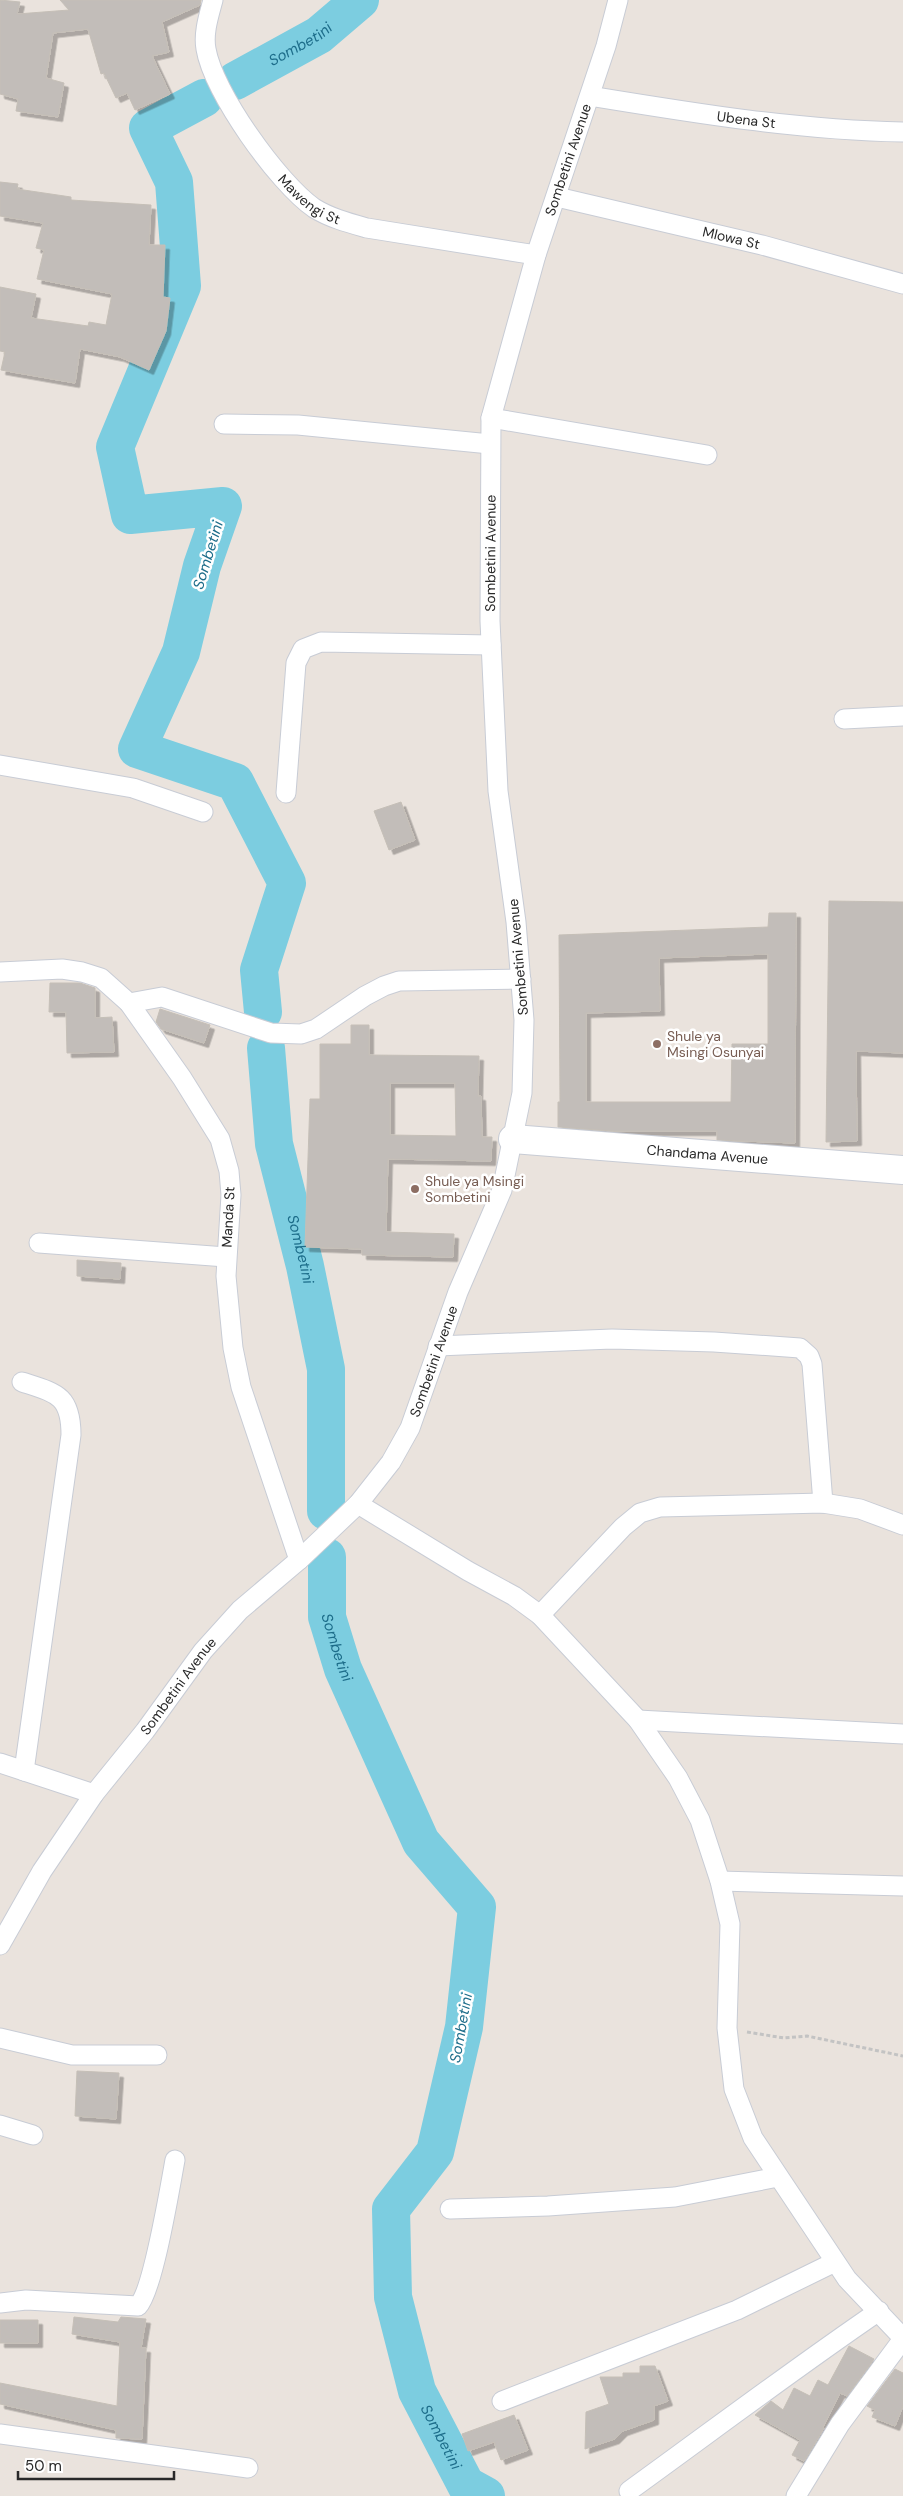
<svg xmlns="http://www.w3.org/2000/svg" width="903" height="2496" font-family="'DM Sans',sans-serif">
  <style>
    .lines { fill: none; stroke-linecap: round; stroke-linejoin: round }
    .river { stroke: #7ccde0; stroke-width: 38 }
    .building { fill: #c2bdb9; stroke: #c5bfb7; fill-rule: evenodd; filter: url(#shadow) }
    .street-casing { stroke: #c8ccd5; stroke-width: 21 }
    .secondary-casing { stroke: #c8ccd5; stroke-width: 30 }
    .path { stroke: #c3c3c3; stroke-width: 3; stroke-dasharray: 4 2.5; stroke-linecap: butt }
    .street { stroke: #fff; stroke-width: 19 }
    .secondary { stroke: #fff; stroke-width: 28 }
    .education-dot { fill: #8d6e63; stroke: #fff; stroke-width: 2 }
    .labels { text-anchor: middle; dominant-baseline: central; stroke-width: 5; stroke-linejoin: round; paint-order: stroke }
    .street-label { font-size: 14px; fill: #292929; stroke: #fff }
    .education-label { font-size: 14px; fill: #785e54; stroke: #fff; text-anchor: start }
    .water-label { font-size: 15px; font-style: italic; fill: #1d6d8a; stroke: #fff }
  </style>
  <defs>
    <filter id="shadow"><feDropShadow dx="4.5" dy="4.5" stdDeviation="0" flood-color="#0004"/></filter>
  </defs>
  <rect width="100%" height="100%" fill="#eae3dd"/>
  <g class="lines">
    <g class="river">
      <path id="s1" d="M235,81L319,35L360,0"/>
      <path d="M204,98L148,128L174,182L182,286L115,447L130,515L223,506L202,566L181,652L137,749L235,782L287,883L259,970L263,1012"/>
      <path id="s2" d="M266,1048L274,1144L305,1266L326,1369V1511"/>
      <path id="s3" d="M327,1557V1617L343,1669L421,1842L477,1907L464,2027L435,2152L391,2209L393,2297L417,2391L466,2485L486,2496"/>
    </g>
  </g>
  <path class="building" d="M0,0L20,2L17,14L69,10L60,0H201L200,5L162,22L169,52L152,56L170,94L135,110L127,93L116,98L104,73L101,74L88,29L53,33L46,78L64,83L58,117L16,111L18,99L0,94Z
    M0,182L18,184L17,189L71,197V200L151,205L149,245H165L163,297L170,298L166,331L149,370L120,357L80,349L75,383L1,370L5,352L0,351V287L36,294L31,318L88,326L89,322L106,325L112,294L37,279L44,250L36,248L43,223L0,216Z
    M401,802L415,840L389,850L374,811Z
    M829,901L903,902V1053L856,1051L857,1141L826,1142Z
    M769,913H796L795,1143L717,1140V1131H613L558,1127V1102H560L559,935L768,927ZM768,954V1044H732L731,1102H586V1013L660,1011L659,958Z
    M50,983H80L95,988V1018L112,1017L114,1052L67,1053L66,1012H49Z
    M160,1009L210,1025L204,1043L161,1029L156,1022Z
    M351,1025H369V1055L479,1056L478,1096H481L482,1137H492L491,1161L388,1159L386,1232L454,1234L453,1257L362,1255V1249L305,1247L310,1099H320V1044H351ZM390,1083H455L456,1136L390,1135Z
    M77,1260L121,1263L120,1279L77,1276Z
    M77,2071L119,2073L116,2119L75,2116Z
    M74,2317L118,2322L121,2317L146,2319L141,2348H146L142,2439L116,2438V2430L0,2404V2383L117,2406L120,2342L72,2334Z
    M0,2320H38V2343H0Z
    M849,2346L874,2359L847,2396L840,2393L823,2427L824,2428L804,2461L792,2455L800,2440L755,2415L771,2401L783,2410L794,2388L810,2396L818,2380L828,2385Z
    M640,2366H655L668,2401L654,2406V2420L623,2431L615,2439L585,2449L586,2412L609,2404L600,2377H623V2373H640Z
    M895,2369L903,2373V2406L895,2426L872,2417L875,2410L867,2406Z
    M514,2415L528,2450L501,2460L494,2442L468,2451L462,2434Z"/>
  <g class="lines">
    <defs>
      <g id="street">
        <path id="s4" d="M213,0C209,15 203,33 206,49C213,92 278,183 314,208C330,218 349,223 367,228L536,255"/>
        <path id="s5" d="M590,96C694,113 797,130 903,132"/>
        <path id="s6" d="M557,197L762,245L903,284"/>
        <path d="M491,418L707,455"/>
        <path d="M224,424L298,425L490,444"/>
        <path d="M844,719L903,716"/>
        <path d="M0,765L133,788L203,812"/>
        <path d="M286,793L296,663L303,649L321,642L491,645"/>
        <path d="M0,972L62,969L82,972L101,978L129,1003L182,1078L220,1139L229,1171L231,1195L226,1276L233,1348L241,1387L299,1560"/>
        <path d="M129,1003L162,997L271,1033L301,1034L316,1029L365,996L384,986L399,981L521,979"/>
        <path d="M39,1243L226,1257"/>
        <path d="M438,1346L612,1339L714,1342L800,1348L809,1356L812,1364L823,1503"/>
        <path d="M22,1382C56,1393 71,1395 71,1435L24,1771"/>
        <path d="M358,1504L468,1571L514,1596L540,1615L638,1720L678,1778L700,1820L720,1881L730,1924L727,2028L734,2089L753,2138L847,2279L903,2338"/>
        <path d="M540,1615L623,1527L640,1513L660,1507L823,1503L860,1509L903,1525"/>
        <path d="M638,1720L903,1734"/>
        <path d="M0,1763L94,1794"/>
        <path d="M720,1881L903,1886"/>
        <path id="s7" d="M0,1945L42,1871L94,1794L145,1731L203,1651L240,1610L299,1560L358,1504L391,1462L410,1428L458,1292L502,1190L522,1093L524,1020L516,922L498,791L490,621L491,418L536,255L606,46L618,0"/>
        <path d="M0,2038L72,2055H157"/>
        <path d="M0,2125L33,2135"/>
        <path d="M450,2209L548,2206L675,2197L778,2177"/>
        <path d="M0,2303L26,2300L138,2306C153,2291 170,2187 175,2160"/>
        <path d="M502,2401L737,2310L835,2262"/>
        <path d="M0,2434L248,2468"/>
        <path d="M629,2491C712,2431 794,2369 879,2311"/>
        <path d="M796,2496L840,2424L903,2339"/>
      </g>
      <g id="secondary">
        <path id="s8" d="M513,1139L903,1170"/>
      </g>
    </defs>
    <use href="#street" class="street-casing"/>
    <use href="#secondary" class="secondary-casing"/>
    <path class="path" d="M747,2032L784,2038L807,2036L903,2056"/>
    <use href="#street" class="street"/>
    <use href="#secondary" class="secondary"/>
  </g>
  <g class="education-dot">
    <circle cx="657" cy="1044" r="5"/>
    <circle cx="415" cy="1189" r="5"/>
  </g>
  <g class="labels">
    <g class="street-label">
      <text stroke="none"><textPath href="#s5" startOffset="158">Ubena St</textPath></text>
      <text stroke="none"><textPath href="#s7" startOffset="1965">Sombetini Avenue</textPath></text>
      <text stroke="none"><textPath href="#s4" startOffset="236">Mawengi St</textPath></text>
      <text stroke="none"><textPath href="#s6" startOffset="179">Mlowa St</textPath></text>
      <text stroke="none"><textPath href="#s7" startOffset="1560">Sombetini Avenue</textPath></text>
      <text transform="translate(518 957) rotate(-95)">Sombetini Avenue</text>
      <text stroke="none"><textPath href="#s8" startOffset="195">Chandama Avenue</textPath></text>
      <text transform="translate(228 1217) rotate(-87)">Manda St</text>
      <text stroke="none"><textPath href="#s7" startOffset="735">Sombetini Avenue</textPath></text>
      <text stroke="none"><textPath href="#s7" startOffset="315">Sombetini Avenue</textPath></text>
    </g>
    <g class="education-label">
      <text x="667" y="1036">Shule ya<tspan x="667" dy="16">Msingi Osunyai</tspan></text>
      <text x="425" y="1181">Shule ya Msingi<tspan x="425" dy="16">Sombetini</tspan></text>
    </g>
    <g class="water-label">
      <text stroke="none"><textPath href="#s1" startOffset="75">Sombetini</textPath></text>
      <text transform="translate(208 555) rotate(-73)">Sombetini</text>
      <text stroke="none"><textPath href="#s2" startOffset="205">Sombetini</textPath></text>
      <text stroke="none"><textPath href="#s3" startOffset="92">Sombetini</textPath></text>
      <text transform="translate(461 2028) rotate(-80)">Sombetini</text>
      <text stroke="none"><textPath href="#s3" startOffset="948">Sombetini</textPath></text>
    </g>
  </g>
  <path d="M18 2471v8h156v-8" fill="none" stroke="#292929" stroke-width="2.5"/>
  <text x="25" y="2471" font-size="15" fill="#292929" stroke="#ffffff" stroke-width="4" paint-order="stroke">50 m</text>
</svg>
